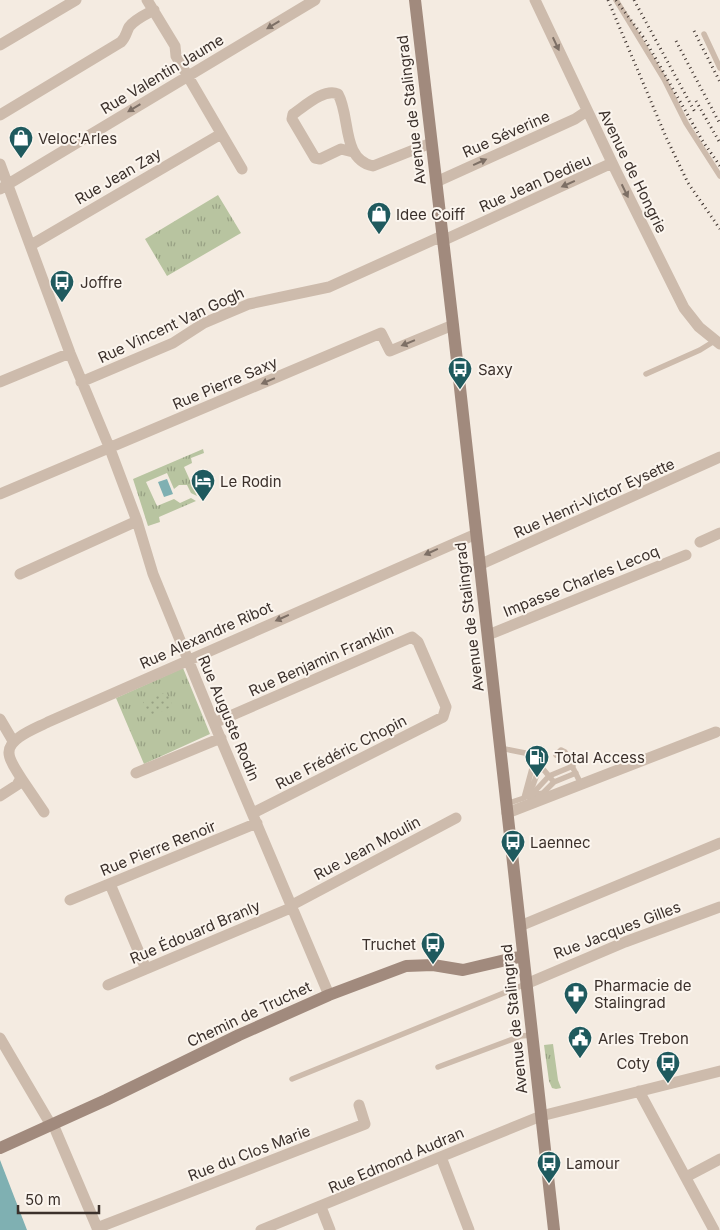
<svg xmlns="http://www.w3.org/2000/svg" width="720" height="1230" font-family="Inter,sans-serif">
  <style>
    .grass { fill: url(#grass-tufts) }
    .park { fill: url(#park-dots) }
    .water { fill: #7fb0b2 }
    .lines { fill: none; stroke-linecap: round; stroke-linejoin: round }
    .service { stroke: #cdbbac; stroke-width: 5.5 }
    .minor { stroke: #cdbbac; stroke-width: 11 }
    .secondary { stroke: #a18a7d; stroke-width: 12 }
    .rail { stroke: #3b302b; stroke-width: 3; stroke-dasharray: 1 4; stroke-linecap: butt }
    .oneway { fill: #7d6f65 }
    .labels { text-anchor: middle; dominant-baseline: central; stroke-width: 4; stroke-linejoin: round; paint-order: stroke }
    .street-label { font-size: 15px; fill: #3b302b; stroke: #fbf5ee }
    .poi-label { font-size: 15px; fill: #3b302b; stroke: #fbf5ee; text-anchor: start }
  </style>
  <defs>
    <pattern id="grass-tufts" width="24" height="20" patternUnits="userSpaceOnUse" patternTransform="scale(1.25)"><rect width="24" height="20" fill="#b8c4a0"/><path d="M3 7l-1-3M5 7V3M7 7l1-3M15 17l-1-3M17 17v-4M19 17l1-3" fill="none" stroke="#97a083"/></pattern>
    <pattern id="park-dots" width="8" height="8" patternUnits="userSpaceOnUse" patternTransform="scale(1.25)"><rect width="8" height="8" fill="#b8c4a0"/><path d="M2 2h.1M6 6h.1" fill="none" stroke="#97a083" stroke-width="1.8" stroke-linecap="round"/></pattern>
  </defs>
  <rect width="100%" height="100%" fill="#f4ebe1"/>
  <path class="grass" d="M218,195L241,233L167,276L145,239Z
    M203,449L204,453L191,458L192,463L184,467L197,496L191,493L187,485H179L174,489L167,473L146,482L157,506L174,499L180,503L191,498L196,501L159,517L160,522L148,526L133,479Z
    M183,668L210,734L144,764L116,698Z
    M553,1044L558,1080L561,1088L556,1089L552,1088L549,1081L544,1045Z"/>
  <path class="park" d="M166,692L173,706L150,717L143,702Z"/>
  <path class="water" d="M167,479L173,494L164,497L158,482Z
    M0,1160L27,1230H0Z"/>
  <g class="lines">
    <path class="service" d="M616,0L664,79L686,123L720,176
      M704,34L720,68
      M646,374L700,350L716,340
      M500,748L525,753L543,769L554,782
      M556,755L561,750L565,752L581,784
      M526,794L533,785L540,766
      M528,797L543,793L554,782L576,773
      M524,798L534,761
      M506,804L524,798L536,790L549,776L573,766
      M438,1067L521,1036L532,1035
      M292,1079L526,984"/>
    <path class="minor" d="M147,0L175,46L176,56L242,169
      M535,0L616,171L674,288L684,308L699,327L720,344
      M0,45L76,0
      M0,115L121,42C126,37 126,33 129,27C135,19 145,15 154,10
      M353,152L341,149L320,159L315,158L292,119L293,114C305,106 324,88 338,94C351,117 341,159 373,166L431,143
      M0,164L70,353L110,449L137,521L153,574L211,716L329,995
      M436,182L575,119L587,111
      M0,189L315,0
      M442,241L612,163
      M31,245L221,134
      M0,382L70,353
      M81,382L173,343L204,323L249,304L329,287L442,236
      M0,494L381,333L390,351L453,325
      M700,542L720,533
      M479,565L720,457
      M20,574L137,521
      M488,635L686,555
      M0,719L13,741
      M214,723L412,637L418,642L446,707L443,717L253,813
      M136,773L221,738
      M21,778L44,812
      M0,796L17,785L21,778C17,771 9,761 9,753C8,738 37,728 48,722L476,534
      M507,813L716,732
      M110,884L146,969
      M70,900L257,823
      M292,905L456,818
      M520,926L720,843
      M526,984L625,942L720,907
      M108,985L293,907
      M0,1038L51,1125L55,1129L98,1230
      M639,1091L714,1230
      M441,1157L469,1230
      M686,1177L720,1159
      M321,1207L330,1230
      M97,1228L365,1124L359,1105
      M261,1230L541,1116L720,1071"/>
    <path class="secondary" d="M415,0L453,325L554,1230
      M0,1148L106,1100L239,1035L329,995L406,966L433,965L463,970L523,956"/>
    <path class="rail" d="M608,0L666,137L688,183L720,229
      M616,0L644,38L702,140L720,166
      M634,0L696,114
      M694,31L720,82
      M676,41L720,124
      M696,101L720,143"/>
  </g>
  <defs><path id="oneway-solid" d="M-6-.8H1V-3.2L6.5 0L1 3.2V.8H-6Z" transform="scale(1.25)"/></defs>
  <g class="oneway">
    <use href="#oneway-solid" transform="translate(273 25) rotate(149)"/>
    <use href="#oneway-solid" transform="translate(556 44) rotate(65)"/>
    <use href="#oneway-solid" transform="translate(134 108) rotate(149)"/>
    <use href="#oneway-solid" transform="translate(480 162) rotate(-24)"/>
    <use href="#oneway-solid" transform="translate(568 184) rotate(156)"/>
    <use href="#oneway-solid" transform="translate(625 191) rotate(64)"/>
    <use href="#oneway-solid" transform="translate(408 343) rotate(158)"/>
    <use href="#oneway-solid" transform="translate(268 381) rotate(157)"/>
    <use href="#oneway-solid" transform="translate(431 552) rotate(156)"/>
    <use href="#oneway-solid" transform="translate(282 618) rotate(156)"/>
  </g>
  <defs>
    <symbol id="shop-pin" viewBox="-11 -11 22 30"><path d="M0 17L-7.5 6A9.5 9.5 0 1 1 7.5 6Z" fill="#1f5a5e" stroke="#fbf5ee"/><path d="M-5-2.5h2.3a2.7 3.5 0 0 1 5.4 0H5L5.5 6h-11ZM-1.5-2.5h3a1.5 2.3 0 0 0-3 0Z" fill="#fff"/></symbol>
    <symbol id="bus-pin" viewBox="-11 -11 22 30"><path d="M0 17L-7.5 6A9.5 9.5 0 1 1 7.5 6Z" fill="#1f5a5e" stroke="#fbf5ee"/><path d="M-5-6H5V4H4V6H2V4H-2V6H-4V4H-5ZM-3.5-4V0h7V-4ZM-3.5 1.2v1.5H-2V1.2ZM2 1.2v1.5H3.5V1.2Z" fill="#fff"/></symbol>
    <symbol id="hotel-pin" viewBox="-11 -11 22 30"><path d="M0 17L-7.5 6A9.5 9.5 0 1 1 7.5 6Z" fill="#1f5a5e" stroke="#fbf5ee"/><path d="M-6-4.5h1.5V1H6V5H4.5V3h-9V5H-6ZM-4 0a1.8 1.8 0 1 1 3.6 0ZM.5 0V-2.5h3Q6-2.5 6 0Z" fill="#fff"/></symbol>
    <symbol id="fuel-pin" viewBox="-11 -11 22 30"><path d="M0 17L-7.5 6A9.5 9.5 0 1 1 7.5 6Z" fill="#1f5a5e" stroke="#fbf5ee"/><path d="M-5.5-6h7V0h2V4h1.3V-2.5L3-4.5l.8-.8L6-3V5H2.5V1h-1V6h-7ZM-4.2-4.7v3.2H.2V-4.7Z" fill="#fff"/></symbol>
    <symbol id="pharmacy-pin" viewBox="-11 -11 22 30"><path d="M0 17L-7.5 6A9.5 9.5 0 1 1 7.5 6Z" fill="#1f5a5e" stroke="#fbf5ee"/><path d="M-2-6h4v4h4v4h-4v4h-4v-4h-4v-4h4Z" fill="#fff"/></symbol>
    <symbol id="civic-pin" viewBox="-11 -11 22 30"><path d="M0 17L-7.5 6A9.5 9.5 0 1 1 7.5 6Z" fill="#1f5a5e" stroke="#fbf5ee"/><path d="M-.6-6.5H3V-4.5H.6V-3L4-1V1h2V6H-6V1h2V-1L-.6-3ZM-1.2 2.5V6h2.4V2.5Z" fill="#fff"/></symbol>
  </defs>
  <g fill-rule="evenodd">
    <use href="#shop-pin" x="7" y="124" width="28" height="38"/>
    <use href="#shop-pin" x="365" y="200" width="28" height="38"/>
    <use href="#bus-pin" x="48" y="268" width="28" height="38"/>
    <use href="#bus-pin" x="446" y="355" width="28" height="38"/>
    <use href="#hotel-pin" x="189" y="467" width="28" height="38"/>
    <use href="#fuel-pin" x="523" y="743" width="28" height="38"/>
    <use href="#bus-pin" x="499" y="828" width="28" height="38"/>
    <use href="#bus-pin" x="419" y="930" width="28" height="38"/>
    <use href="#pharmacy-pin" x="562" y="980" width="28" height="38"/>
    <use href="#civic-pin" x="566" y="1024" width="28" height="38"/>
    <use href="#bus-pin" x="654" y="1049" width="28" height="38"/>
    <use href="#bus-pin" x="535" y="1149" width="28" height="38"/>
  </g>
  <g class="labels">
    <g class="street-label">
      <text transform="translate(162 74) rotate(-31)">Rue Valentin Jaume</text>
      <text transform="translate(411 110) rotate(-97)">Avenue de Stalingrad</text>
      <text transform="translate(506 134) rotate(-24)">Rue Séverine</text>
      <text transform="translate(633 171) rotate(64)">Avenue de Hongrie</text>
      <text transform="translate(118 176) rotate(-30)">Rue Jean Zay</text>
      <text transform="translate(535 183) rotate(-24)">Rue Jean Dedieu</text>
      <text transform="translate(171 325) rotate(-25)">Rue Vincent Van Gogh</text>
      <text transform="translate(225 383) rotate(-23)">Rue Pierre Saxy</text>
      <text transform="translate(594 498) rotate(-24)">Rue Henri-Victor Eysette</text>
      <text transform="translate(581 581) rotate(-22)">Impasse Charles Lecoq</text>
      <text transform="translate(469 617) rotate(-97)">Avenue de Stalingrad</text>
      <text transform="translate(206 635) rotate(-24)">Rue Alexandre Ribot</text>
      <text transform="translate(321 660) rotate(-24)">Rue Benjamin Franklin</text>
      <text transform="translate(229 718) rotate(67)">Rue Auguste Rodin</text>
      <text transform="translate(341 752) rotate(-27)">Rue Frédéric Chopin</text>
      <text transform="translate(158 848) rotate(-22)">Rue Pierre Renoir</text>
      <text transform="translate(367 848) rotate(-28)">Rue Jean Moulin</text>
      <text transform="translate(617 930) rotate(-21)">Rue Jacques Gilles</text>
      <text transform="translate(195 932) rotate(-23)">Rue Édouard Branly</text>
      <text transform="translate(249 1014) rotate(-25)">Chemin de Truchet</text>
      <text transform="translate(514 1019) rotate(-96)">Avenue de Stalingrad</text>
      <text transform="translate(249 1153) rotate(-21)">Rue du Clos Marie</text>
      <text transform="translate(396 1160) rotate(-23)">Rue Edmond Audran</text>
    </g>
    <g class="poi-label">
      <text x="38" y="138">Veloc'Arles</text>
      <text x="396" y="214">Idee Coiff</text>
      <text x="80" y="282">Joffre</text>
      <text x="478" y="369">Saxy</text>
      <text x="220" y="481">Le Rodin</text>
      <text x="554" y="757">Total Access</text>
      <text x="530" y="842">Laennec</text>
      <text x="416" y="944" text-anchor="end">Truchet</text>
      <text x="594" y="985">Pharmacie de<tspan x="594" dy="17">Stalingrad</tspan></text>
      <text x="598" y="1038">Arles Trebon</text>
      <text x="650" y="1063" text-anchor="end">Coty</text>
      <text x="566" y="1163">Lamour</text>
    </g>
  </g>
  <path d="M18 1205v8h81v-8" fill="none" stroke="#3b302b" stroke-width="2.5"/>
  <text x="25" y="1205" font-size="15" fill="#3b302b" stroke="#fbf5ee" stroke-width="4" paint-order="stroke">50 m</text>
</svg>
